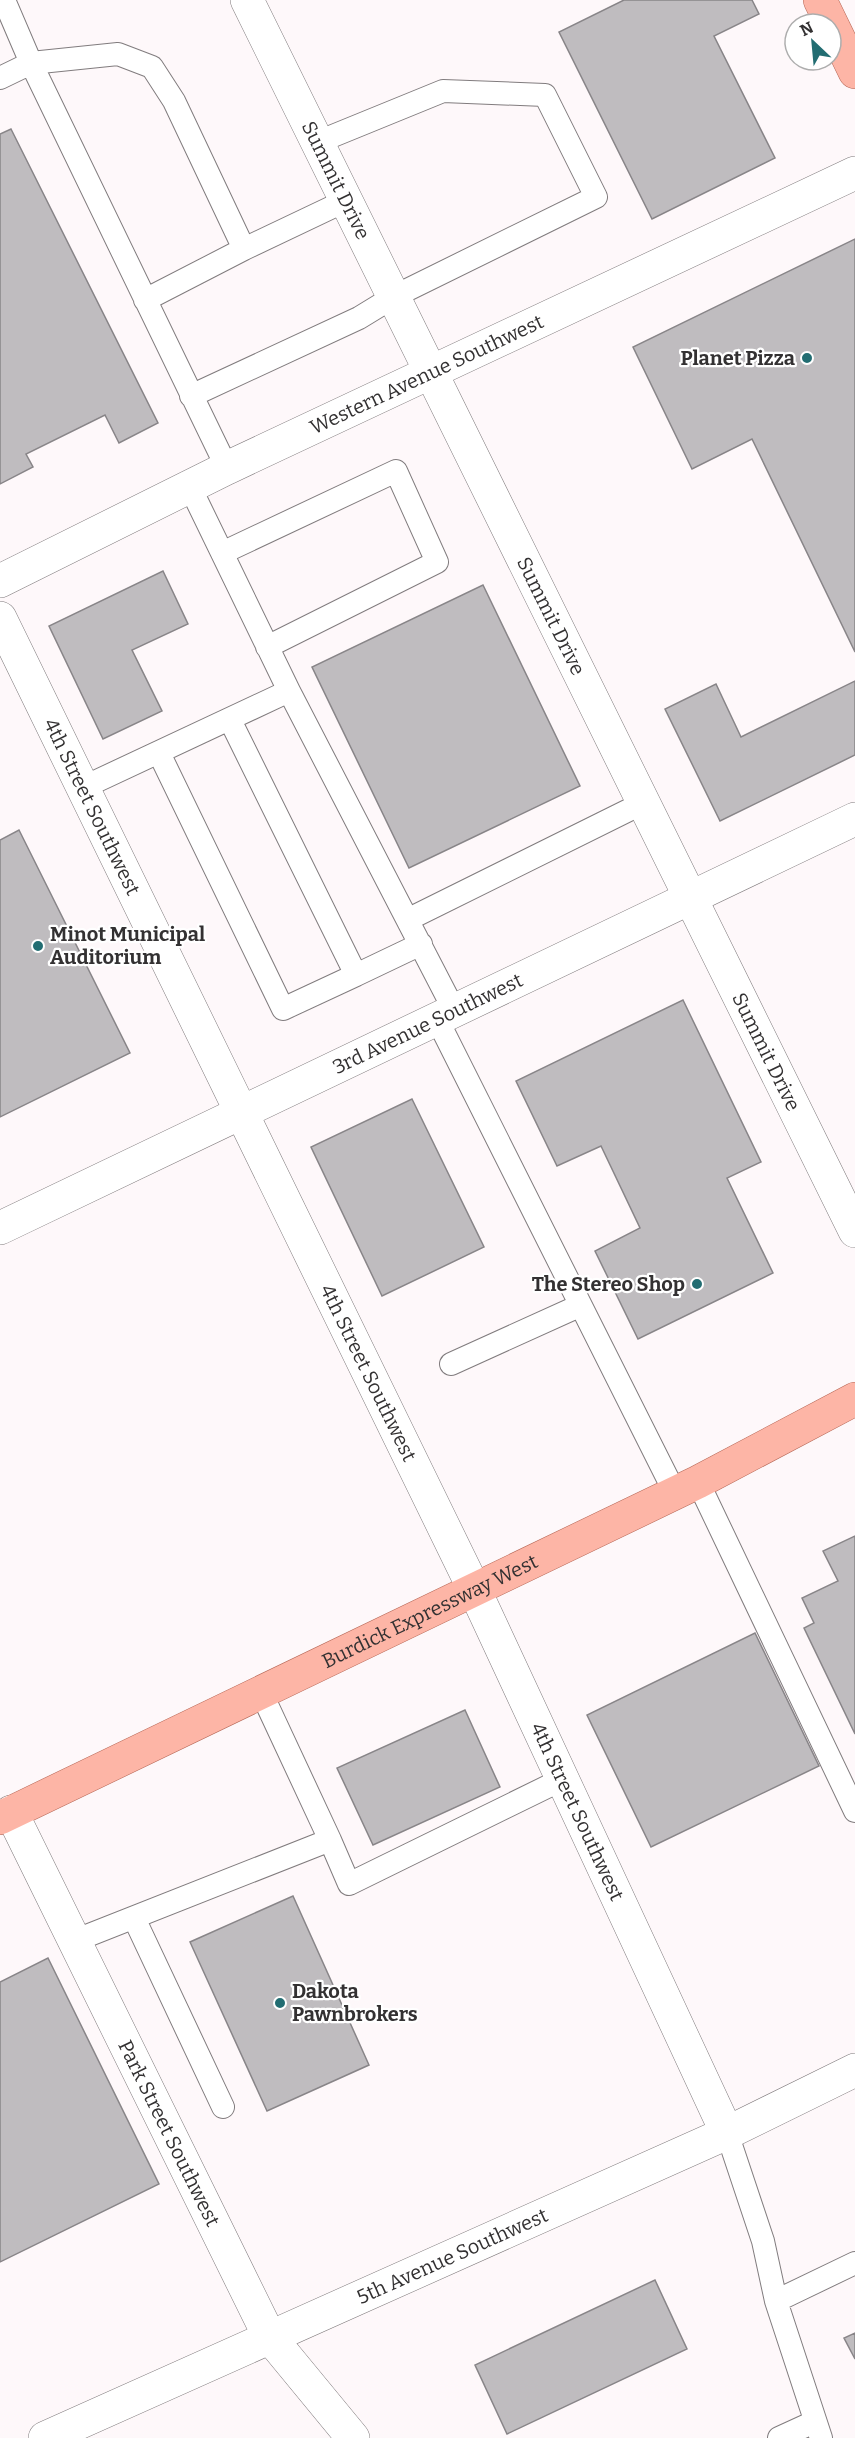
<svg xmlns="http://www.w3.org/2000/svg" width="855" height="2438" font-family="Bitter,serif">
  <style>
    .building { fill: #bfbcbf; stroke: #888588; stroke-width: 1.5 }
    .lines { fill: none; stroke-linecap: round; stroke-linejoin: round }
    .lane-casing { stroke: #817c7e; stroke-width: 24 }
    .street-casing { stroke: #817c7e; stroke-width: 34 }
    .primary-casing { stroke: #b56756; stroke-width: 34 }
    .lane { stroke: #fff; stroke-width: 22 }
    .street { stroke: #fff; stroke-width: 33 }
    .primary { stroke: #fdb5a6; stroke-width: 33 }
    .poi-dot { fill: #226d72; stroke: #fff; stroke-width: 2 }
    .labels { text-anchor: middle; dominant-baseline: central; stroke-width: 4.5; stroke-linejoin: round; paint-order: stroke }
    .street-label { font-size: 20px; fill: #333132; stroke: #fff }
    .poi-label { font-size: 20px; font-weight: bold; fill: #333132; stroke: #fff; text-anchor: end }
  </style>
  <rect width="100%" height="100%" fill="#fef8fa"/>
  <path class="building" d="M624,0H752L759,14L714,36L775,158L652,219L559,32Z
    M11,129L158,423L119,443L105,415L26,454L33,467L0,484V134Z
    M855,239V652L752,439L692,469L633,347Z
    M163,571L188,624L132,650L162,711L103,739L49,626Z
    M483,585L580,786L409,868L312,667Z
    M855,681V755L720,821L665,709L716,684L741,737Z
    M19,830L130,1053L0,1117V840Z
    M683,1000L761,1162L727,1178L773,1273L638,1339L595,1251L640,1228L601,1146L557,1166L516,1081Z
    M412,1099L484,1247L382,1296L311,1147Z
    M855,1536V1734L804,1628L814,1623L802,1598L838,1581L823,1551Z
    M755,1633L819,1766L651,1847L587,1715Z
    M465,1710L500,1787L373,1845L337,1768Z
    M293,1896L369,2065L267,2111L190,1942Z
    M48,1958L159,2184L0,2262V1982Z
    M655,2280L687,2349L507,2434L475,2365Z
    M855,2333V2359L844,2338Z"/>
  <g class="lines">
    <defs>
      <path id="lane" d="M4,0L31,63L227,468
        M0,78L31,63L118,54L152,67L174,101L244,249L145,300
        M244,249L347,200
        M191,396L359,318L395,296L596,197L545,95L443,91L318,142
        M190,487L289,691
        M222,553L396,471L437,562L267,647
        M159,753L283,1009L356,975L230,720
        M82,788L289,691L454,1010
        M409,919L643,803
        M356,975L421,944
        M437,1019L675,1493
        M451,1364L579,1306
        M698,1482L855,1811
        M330,1840L349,1884L563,1779
        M134,1918L223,2107
        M74,1941L330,1840L261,1692
        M727,2133L763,2241L776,2301L821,2438
        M776,2301L855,2263
        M779,2438L814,2422"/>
      <g id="street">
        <path id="s1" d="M247,0L855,1231"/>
        <path id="s2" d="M0,581L227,468L855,173"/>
        <path id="s3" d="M0,618L474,1589L727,2133"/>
        <path id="s4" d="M0,1228L855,819"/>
        <path id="s5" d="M11,1812L269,2336L353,2438"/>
        <path id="s6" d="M45,2438L727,2133L855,2070"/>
      </g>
      <g id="primary">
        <path d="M820,0L855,72"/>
        <path id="s7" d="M0,1818L698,1482L855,1399"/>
      </g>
    </defs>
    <use href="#lane" class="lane-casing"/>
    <use href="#street" class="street-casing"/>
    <use href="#primary" class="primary-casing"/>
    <use href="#lane" class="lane"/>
    <use href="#street" class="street"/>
    <use href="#primary" class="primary"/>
  </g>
  <g class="poi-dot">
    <circle cx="807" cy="358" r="6"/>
    <circle cx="38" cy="946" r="6"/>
    <circle cx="697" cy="1284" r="6"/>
    <circle cx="280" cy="2003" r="6"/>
  </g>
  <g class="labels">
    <g class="street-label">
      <text stroke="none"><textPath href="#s1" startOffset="201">Summit Drive</textPath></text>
      <text stroke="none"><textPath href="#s2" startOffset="474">Western Avenue Southwest</textPath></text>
      <text stroke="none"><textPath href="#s1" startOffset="687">Summit Drive</textPath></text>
      <text stroke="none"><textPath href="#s3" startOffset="210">4th Street Southwest</textPath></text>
      <text stroke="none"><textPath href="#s4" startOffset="474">3rd Avenue Southwest</textPath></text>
      <text stroke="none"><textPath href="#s1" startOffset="1173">Summit Drive</textPath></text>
      <text stroke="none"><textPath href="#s3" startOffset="840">4th Street Southwest</textPath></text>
      <text stroke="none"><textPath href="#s7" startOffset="477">Burdick Expressway West</textPath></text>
      <text stroke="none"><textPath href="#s3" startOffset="1326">4th Street Southwest</textPath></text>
      <text stroke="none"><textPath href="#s5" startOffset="358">Park Street Southwest</textPath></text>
      <text stroke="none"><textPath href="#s6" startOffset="446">5th Avenue Southwest</textPath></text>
    </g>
    <g class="poi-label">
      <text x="795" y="358">Planet Pizza</text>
      <text x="50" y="934" text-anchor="start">Minot Municipal<tspan x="50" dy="23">Auditorium</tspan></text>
      <text x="685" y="1284">The Stereo Shop</text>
      <text x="292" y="1991" text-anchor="start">Dakota<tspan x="292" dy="23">Pawnbrokers</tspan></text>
    </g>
  </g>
  <g transform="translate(813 42) rotate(334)"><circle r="28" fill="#ffffff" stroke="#adadad" stroke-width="1.5"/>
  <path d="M0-4.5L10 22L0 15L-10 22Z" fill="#226d72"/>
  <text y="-9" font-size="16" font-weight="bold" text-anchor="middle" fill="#333132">N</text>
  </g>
</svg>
